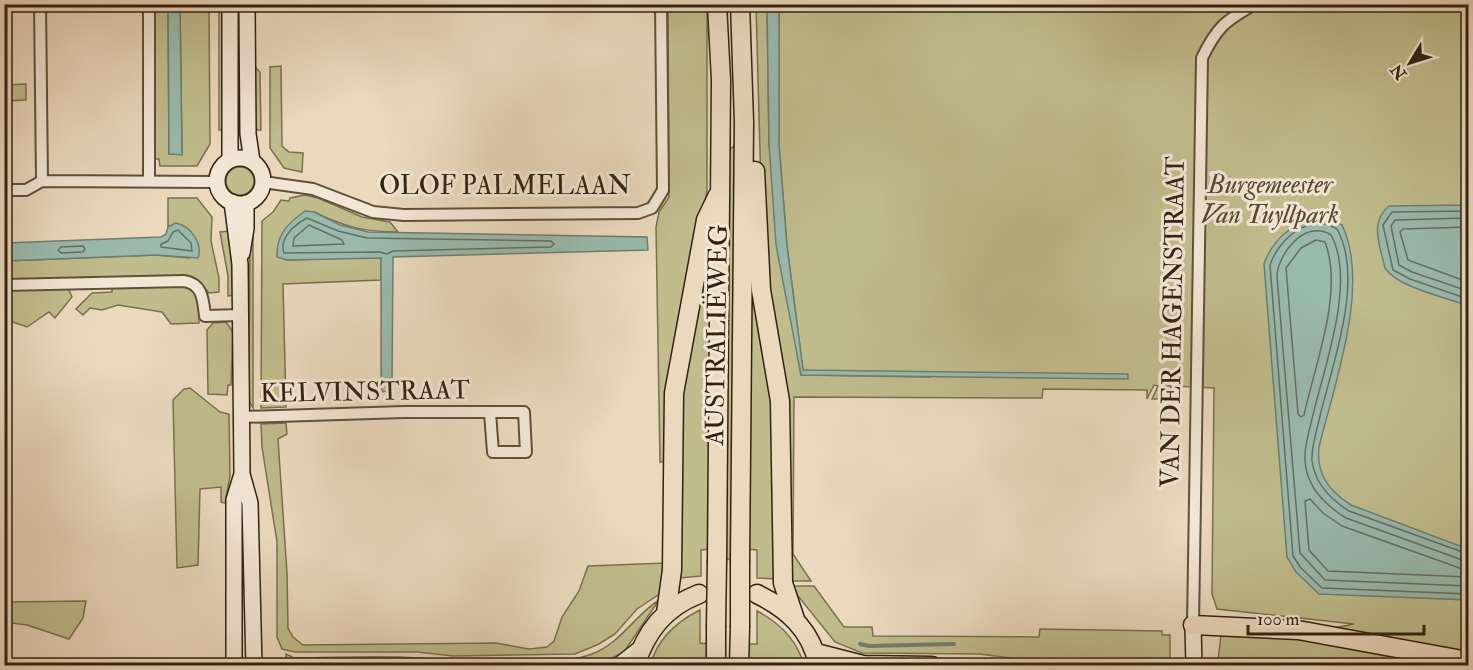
<svg xmlns="http://www.w3.org/2000/svg" width="1473" height="670" font-family="'IM FELL Double Pica',serif">
  <style>
    .green { fill: #c0bc8c; stroke: #79704e; stroke-width: 1.5 }
    .water { fill: #99baad; stroke: #707e6f; stroke-width: 1.5 }
    .lines { fill: none; stroke-linecap: round; stroke-linejoin: round }
    .shore { stroke: #666e5f; stroke-width: 1.5 }
    .stream { stroke: #707e6f; stroke-width: 4 }
    .street-casing { stroke: #60503c; stroke-width: 14 }
    .secondary-casing { stroke: #322311; stroke-width: 18 }
    .primary-casing { stroke: #322311; stroke-width: 21 }
    .street { stroke: #f2e6d5; stroke-width: 10 }
    .secondary { stroke: #f2e6d5; stroke-width: 15 }
    .primary { stroke: #ebd9be; stroke-width: 18 }
    .primary-bridge-casing { stroke: #322311; stroke-width: 21; stroke-linecap: butt }
    .primary-bridge { stroke: #ebd9be; stroke-width: 18 }
    .labels { text-anchor: middle; dominant-baseline: central; stroke-width: 6; stroke-linejoin: round; paint-order: stroke }
    .park-label { font-size: 26px; font-style: italic; fill: #564930; stroke: #f2e6d5 }
    .street-label { font-size: 26px; fill: #322311; stroke: #f2e6d5 }
  </style>
  <rect width="100%" height="100%" fill="#ebd9be"/>
  <filter id="stains"><feTurbulence type="fractalNoise" baseFrequency=".00333" numOctaves="4"/><feColorMatrix values="0 0 0 0 .2 0 0 0 0 .09 0 0 0 0 .02 0 0 0 .5 -.17"/></filter>
  <radialGradient id="worn" r=".72"><stop offset=".6" stop-color="#630" stop-opacity="0"/><stop offset="1" stop-color="#630" stop-opacity=".3"/></radialGradient>
  <path class="green" d="M154,5H168L169,153L182,154L180,5H209L210,144L197,166H160L159,159H155Z
    M219,5H227L228,130H219Z
    M668,5H707V190L666,461L660,462L656,227L659,212L669,197Z
    M756,5H767L769,144L801,375L931,377L803,370L787,246L779,145V5H1468V665L1354,666L1218,660L1221,635L1291,636L1354,624L1217,609L1212,594L1214,388L1175,386L1173,391L1170,386H1161L1163,399H1152L1158,386L1154,385L1147,399V390L1043,389L1042,398L794,397L793,554L811,581H792V578L788,577L762,225Z
    M281,66L282,146L289,152L303,153L302,172L284,168L270,148V67Z
    M256,68L260,72L261,130H253L252,70Z
    M26,84V100L5,101V85Z
    M738,142L733,559H724L728,151Z
    M226 181a14 14 0 1 1 28 0a14 14 0 1 1-28 0Z
    M305,195L318,198L362,217L390,222L398,232C364,232 345,227 314,212L287,260L381,257V280L283,284L286,407L261,408L262,221L273,212L281,200L289,201L290,198Z
    M168,198H197L212,217L211,241L219,278V292L209,293L199,282L5,281L4,261L156,255L189,258L176,223L168,227Z
    M712,219L710,549L701,550V576L679,578L682,370Z
    M230,231L233,295L228,296V276L220,232Z
    M250,231H253V408L249,401Z
    M750,244L770,357L778,579L757,578V550L747,549Z
    M186,284L198,294L199,323L171,324L162,312L118,305L102,310L90,308L83,315L76,309L92,293L112,292V285Z
    M4,288H68L72,297L55,318L49,312L27,327L13,322L5,314Z
    M226,322L233,332L231,385H228L227,395L208,394L207,330L213,323Z
    M190,388L220,412L229,414L230,476L225,503L221,502V487L200,489L198,565L177,568L173,400L184,389Z
    M286,423L287,434L278,439L287,573L288,628L293,637L303,645L496,643L529,649L547,647L554,641L562,617L579,591L588,566L666,563L664,591L637,609L615,634L599,644L575,654L453,656L417,652H295L282,649L277,637V542L262,447L261,424Z
    M790,586H814L844,627H872L873,636L1039,637L1040,629L1162,631V635H1170V659L1068,661L1025,660L980,654L862,653L835,642Z
    M659,600L624,652L599,665L286,664V654L294,658C335,658 377,655 418,658C465,661 549,670 592,654C621,643 634,616 659,600Z
    M86,601L83,618L69,639L27,625L5,622V602Z
    M700,610V643L708,644V665L650,666C657,639 676,622 700,610Z
    M757,611C780,623 797,640 804,665L747,666V644H757Z"/>
  <path class="water" d="M168,5H180L182,155L169,154Z
    M767,5H779V145L787,246L803,370L1128,374V379L801,375L776,245L769,144Z
    M1468,205V306C1446,297 1398,288 1385,268C1380,246 1369,222 1389,206Z
    M305,211L314,212L340,225L368,232L647,237L648,250L393,257L392,383L388,391L383,392L381,387V258L287,260L277,257C276,235 287,224 305,211Z
    M1314,217L1330,218L1342,225C1371,285 1334,385 1319,447C1316,474 1329,491 1351,505L1468,549V600L1319,594L1296,572L1287,557L1264,264C1273,239 1290,226 1314,217Z
    M176,223C191,226 203,244 198,258L156,255L5,261V243L161,237L166,234L168,227Z"/>
  <g class="lines">
    <path class="shore" d="M1468,211L1392,212L1383,225L1393,270L1410,279L1468,299
      M307,218L338,231L367,238L551,241L554,244L551,247L393,251L387,254L379,252L284,253C279,238 294,225 307,218Z
      M1468,218L1395,220L1391,226L1399,265L1412,272L1468,291
      M309,225L342,240L344,244L293,246L294,238Z
      M1468,227L1403,229L1400,232L1408,260L1468,282
      M178,230L191,243L192,251L161,247V244L168,241L173,232Z
      M1316,240L1325,242C1344,292 1315,364 1304,415L1301,417L1298,414L1286,268L1301,248Z
      M83,246L85,249L83,252L61,253L58,250L61,247Z
      M1468,554L1349,511C1330,499 1315,484 1312,461C1311,447 1317,430 1320,416C1332,365 1365,279 1337,229C1309,212 1279,239 1270,265L1293,556L1301,568L1322,588L1468,594
      M1468,562L1346,518C1325,505 1306,486 1305,460C1304,447 1309,432 1312,419C1323,370 1357,282 1331,235C1305,218 1277,255 1277,277L1300,553L1325,580L1468,586
      M1468,571L1342,526L1323,513L1310,499L1305,501L1309,550L1328,571L1468,577"/>
    <path class="stream" d="M860,644L869,646L954,644"/>
    <defs>
      <path id="street" d="M40,4L42,181
        M149,4V181
        M263,182L313,189L373,212L404,215L638,213L652,208L663,190L661,4
        M4,190H26L42,181L217,182
        M4,285L184,281C203,284 203,300 205,316L241,315
        M242,417L404,412H524L526,452H493L490,413
        M1193,625L1202,58C1217,27 1225,21 1255,4"/>
      <path id="secondary" d="M247,4L248,134L252,161
        M217 181a23 23 0 1 1 46 0a23 23 0 1 1-46 0Z
        M230,160V4
        M232,202L240,264L242,474L250,503L254,666
        M242,253L246,228V203
        M1193,625L1194,666
        M234,666V500L242,474
        M618,666L641,648"/>
      <path id="primary" d="M755,171L761,290L780,401L783,583L795,619
        M717,561L721,80L717,4
        M740,561L744,122L740,4
        M757,594C788,609 811,630 818,664
        M666,613L672,570L674,393L706,220L718,195
        M1193,625L1298,630L1468,661
        M816,653L863,665L932,666
        M635,666C646,631 665,607 699,594
        M716,666V627
        M739,666L740,627"/>
    </defs>
    <use href="#street" class="street-casing"/>
    <use href="#secondary" class="secondary-casing"/>
    <use href="#primary" class="primary-casing"/>
    <use href="#street" class="street"/>
    <use href="#secondary" class="secondary"/>
    <use href="#primary" class="primary"/>
    <defs>
      <path id="primary-bridge" d="M716,627L717,561
        M740,627V561"/>
    </defs>
    <use href="#primary-bridge" class="primary-bridge-casing"/>
    <use href="#primary-bridge" class="primary-bridge"/>
  </g>
  <g class="labels">
    <g class="park-label">
      <text x="1270" y="185">Burgemeester<tspan x="1270" dy="30">Van Tuyllpark</tspan></text>
    </g>
    <g class="street-label">
      <text x="505" y="186">OLOF PALMELAAN</text>
      <text transform="translate(1173 322) rotate(-89)">VAN DER HAGENSTRAAT</text>
      <text transform="translate(717 335) rotate(-89)">AUSTRALIËWEG</text>
      <text transform="translate(365 392) rotate(-1)">KELVINSTRAAT</text>
    </g>
  </g>
  <rect width="1473" height="670" fill="none" stroke="#ebd9be" stroke-width="24"/>
  <rect x="6" y="6" width="1461" height="658" fill="none" stroke="#322311" stroke-width="3"/>
  <rect x="12" y="12" width="1449" height="646" fill="none" stroke="#322311" stroke-width="1.5"/>
  <g transform="translate(1410 63) rotate(232)" stroke="#f2e6d5" stroke-width="4.5" paint-order="stroke">
  <path d="M0-4.5L10 22L0 15L-10 22Z" fill="#322311"/>
  <text y="-9" font-size="16" font-weight="bold" text-anchor="middle" fill="#322311">N</text>
  </g>
  <path d="M1248 625v9h176v-9" fill="none" stroke="#322311" stroke-width="3"/>
  <text x="1257" y="625" font-size="18" fill="#322311" stroke="#f2e6d5" stroke-width="4.5" paint-order="stroke">100 m</text>
  <rect width="100%" height="100%" filter="url(#stains)"/>
  <rect width="100%" height="100%" fill="url(#worn)"/>
</svg>
